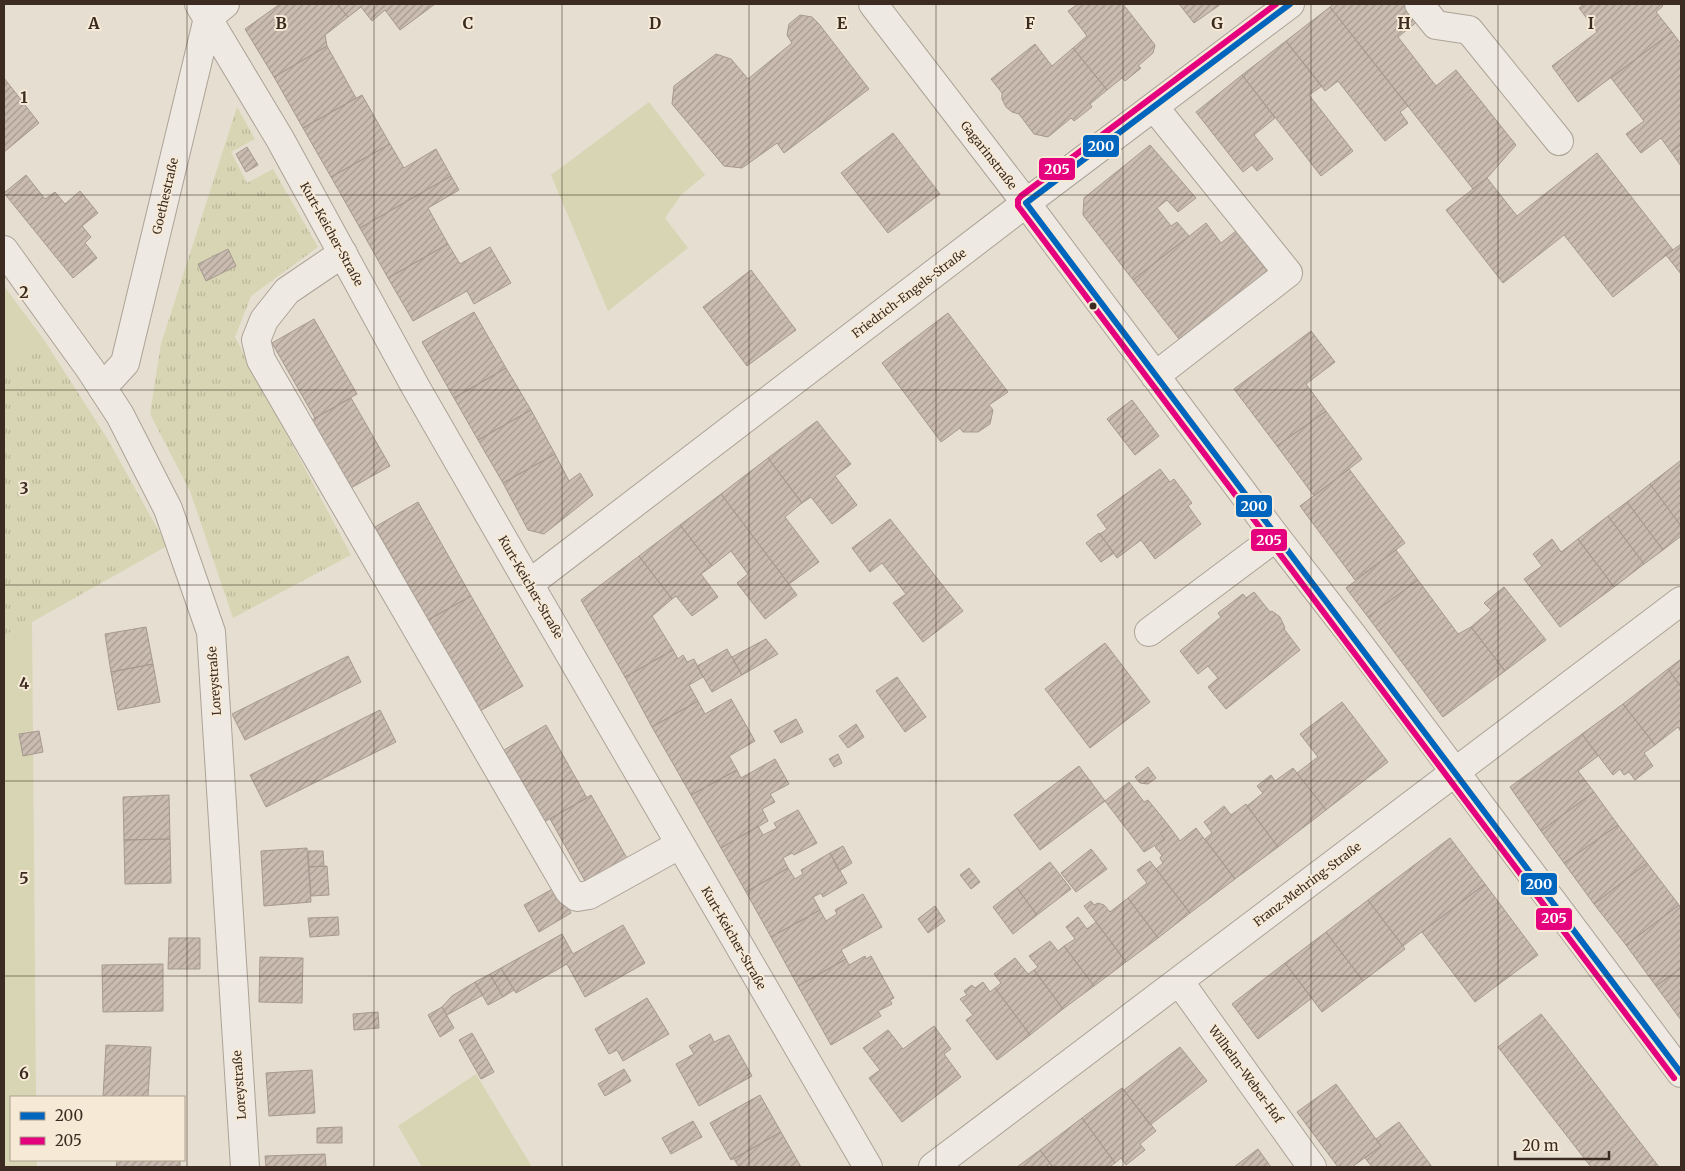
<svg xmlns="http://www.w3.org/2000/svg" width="1685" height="1171" font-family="Merriweather,serif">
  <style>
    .grass { fill: url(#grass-tufts) }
    .green { fill: #d7d5b3 }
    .building { fill: url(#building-hatch); stroke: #a7998f }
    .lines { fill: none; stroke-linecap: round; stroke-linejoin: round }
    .minor-casing { stroke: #aca398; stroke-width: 30 }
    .minor { stroke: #eee9e2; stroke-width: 28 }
    .bus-1-casing { stroke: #f6ead7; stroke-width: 10 }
    .bus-2-casing { stroke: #f6ead7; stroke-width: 10 }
    .bus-1 { stroke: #0065bd; stroke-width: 6 }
    .bus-2 { stroke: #e5007d; stroke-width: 6 }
    .grid { fill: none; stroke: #3b2b20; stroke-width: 1; stroke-opacity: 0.55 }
    .bus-dot { fill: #3b2b20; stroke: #f6ead7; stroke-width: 2 }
    .labels { text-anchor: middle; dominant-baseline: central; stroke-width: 4; stroke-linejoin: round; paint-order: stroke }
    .street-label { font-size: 12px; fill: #3b2b20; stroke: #f6ead7 }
    .grid-label { font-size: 16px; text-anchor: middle; font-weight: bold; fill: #3b2b20; stroke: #f6ead7; stroke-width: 4; stroke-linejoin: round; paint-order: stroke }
    .line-badge { stroke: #f6ead7; stroke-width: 2 }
    .badge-label { font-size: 14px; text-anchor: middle; font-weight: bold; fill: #fff }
  </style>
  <defs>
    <pattern id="grass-tufts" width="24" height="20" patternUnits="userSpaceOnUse" patternTransform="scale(1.25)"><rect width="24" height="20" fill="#d7d5b3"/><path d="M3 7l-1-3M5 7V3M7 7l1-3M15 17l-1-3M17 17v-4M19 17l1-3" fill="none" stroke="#b9b79a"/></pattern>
    <pattern id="building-hatch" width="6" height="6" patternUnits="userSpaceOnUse" patternTransform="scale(1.25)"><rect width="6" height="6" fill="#cabcb1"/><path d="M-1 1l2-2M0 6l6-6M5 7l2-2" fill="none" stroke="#a59990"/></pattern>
  </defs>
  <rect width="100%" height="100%" fill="#e6ded0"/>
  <path class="grass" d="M237,107L255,139L231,152L247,183L273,169L318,247L251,296L235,337L351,555L233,618L190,491L150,414L161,344Z
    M44,340L107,438L167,546L32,622L4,635V372Z"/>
  <path class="green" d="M649,102L705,175L681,195L665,218L688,248L608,311L551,175Z
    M4,286L44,340L4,372Z
    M32,622L36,1097H11V1160H37V1167H4V635Z
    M476,1074L532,1167H422L398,1126Z"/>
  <path class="building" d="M280,4H337L348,17L325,35L327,46L274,77L245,29Z
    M337,4H435L400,30L385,10L372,21L361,7L348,17Z
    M1078,4H1123L1155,45L1153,53L1138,66L1141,68L1125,81L1122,78L1107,90L1073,48L1087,36L1068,11Z
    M1179,4H1221L1194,23Z
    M1333,4H1405L1418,21L1398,37L1436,86L1456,70L1516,145L1487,178L1473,189L1330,7Z
    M1584,4H1661L1663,6L1656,12L1672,32L1578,102L1552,66L1597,32L1579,8Z
    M1330,7L1408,106L1400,112L1408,123L1385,141L1338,81L1325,91L1286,41Z
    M800,15L812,17L819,24L869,89L784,153L777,143L742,168L724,166L672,104L674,86L716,54L731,59L748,79L792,43L787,35L789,24Z
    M1672,32L1681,44V144L1671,152L1661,138L1641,153L1626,134L1644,121L1611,78Z
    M1286,41L1322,86L1309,95L1353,151L1321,176L1242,75Z
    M1035,44L1052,66L1073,48L1107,90L1090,104L1092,107L1074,121L1071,118L1048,137L1034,134L1019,114L1012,112L1006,107L1002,99V93L991,79Z
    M327,46L356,98L303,128L274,77Z
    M1242,75L1275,118L1254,135L1273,159L1257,171L1252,165L1243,172L1196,112Z
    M4,78L39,123L4,152Z
    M362,95L390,144L331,177L303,128Z
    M893,133L940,194L888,233L841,173Z
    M390,144L404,168L436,149L451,176L360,228L331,177Z
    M1681,144V166L1671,152Z
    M1150,145L1196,198L1178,212L1167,200L1157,208L1171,226L1177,222L1189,236L1133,280L1083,215L1084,198Z
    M247,147L258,165L246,172L236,154Z
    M1597,153L1673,250L1613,297L1564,235L1503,283L1446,210L1487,178L1517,216Z
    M26,175L45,199L55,192L65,204L80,191L98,213L82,226L91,237L85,243L97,258L73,278L4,193Z
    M451,176L459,190L428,208L448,244L388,278L360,228Z
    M1206,223L1221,243L1236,231L1268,272L1179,339L1133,280Z
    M448,244L460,264L490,247L511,283L474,304L467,291L413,321L388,278Z
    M1681,244V274L1666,255Z
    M228,249L236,266L206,281L198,264Z
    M751,270L796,330L747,366L703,307Z
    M474,312L506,368L454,398L422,342Z
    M948,313L1008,392L989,405L993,410L990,424L978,432H963L960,428L941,442L882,363Z
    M314,319L357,394L315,418L272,343Z
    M1311,331L1335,362L1306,384L1326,411L1277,446L1234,389Z
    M506,368L531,410L478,440L454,398Z
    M351,398L390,466L349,489L310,421Z
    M1132,400L1159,436L1135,455L1107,419Z
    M531,410L555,454L503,483L478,440Z
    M1326,411L1362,459L1314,496L1277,446Z
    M817,421L851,464L835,476L857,505L832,524L811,497L802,503L768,458Z
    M555,454L569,481L580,473L593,495L544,534L528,530L503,483Z
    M768,458L802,503L785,517L819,562L789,584L721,494Z
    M1680,461L1681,462V526L1650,484Z
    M1160,469L1170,482L1174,479L1192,503L1188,506L1201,524L1155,559L1141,540L1117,558L1100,534L1107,529L1097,515Z
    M1349,469L1405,543L1355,580L1300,506Z
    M1650,484L1681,526V536L1663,550L1627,502Z
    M721,494L797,595L765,619L737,583L748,574L731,551L712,566L680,525Z
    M418,502L471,596L428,620L375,527Z
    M1627,502L1663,550L1644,564L1608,516Z
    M1608,516L1644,564L1614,587L1578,539Z
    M890,519L963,611L923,642L893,603L906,594L882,563L870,572L852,548Z
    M680,525L712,566L701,574L718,597L692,616L676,596L672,599L639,556Z
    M1099,533L1114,553L1101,562L1086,543Z
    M1552,539L1561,552L1578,539L1614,587L1560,627L1524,579L1542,566L1533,554Z
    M1396,550L1418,580L1368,617L1346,588Z
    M639,556L672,599L652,616L673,650L625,677L581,600Z
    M1418,580L1458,634L1471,627L1505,671L1443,717L1368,617Z
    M1504,587L1546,640L1505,671L1471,627L1491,610L1484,603Z
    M1254,592L1270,612L1272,611L1280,617L1285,628L1284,629L1300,650L1226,709L1208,687L1218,678L1208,666L1198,674L1180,651L1221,617L1218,613L1243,594L1246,598Z
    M471,596L523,686L480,711L428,620Z
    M146,627L153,664L111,672L105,634Z
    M766,639L778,654L742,675L732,657Z
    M1105,643L1150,702L1090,748L1045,689Z
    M727,649L742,675L712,692L697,666Z
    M673,650L678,659L683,655L687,662L694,659L703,677L689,685L698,701L652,727L625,677Z
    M348,656L361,682L245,740L232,714Z
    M1681,659V687L1668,669Z
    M153,664L160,702L118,710L111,672Z
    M1668,669L1681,687V732L1678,727L1655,745L1623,704Z
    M897,677L926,717L905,732L876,691Z
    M731,699L755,741L729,756L737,770L691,795L652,727L698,701L705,714Z
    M1342,702L1388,762L1326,810L1297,773L1318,757L1300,734Z
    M1623,704L1655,745L1644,753L1653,766L1635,780L1629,772L1624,775L1620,769L1613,775L1582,734Z
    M380,710L396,742L266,807L250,775Z
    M796,719L803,732L781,743L774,731Z
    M856,724L864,737L848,748L839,736Z
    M546,725L587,798L544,822L504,750Z
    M39,731L43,752L23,756L19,734Z
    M1582,734L1598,756L1578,771L1594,792L1541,831L1510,787Z
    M838,754L842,763L834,767L829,759Z
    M775,759L789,784L770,794L775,802L762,809L768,821L721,848L691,795L737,770L741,778Z
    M1079,766L1105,801L1040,850L1014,815Z
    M1148,767L1156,778L1148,784L1140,783L1135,777Z
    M1293,768L1326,810L1278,847L1247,806L1263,793L1257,786L1271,775L1275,781Z
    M1129,782L1144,802L1148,800L1169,826L1160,834L1165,839L1144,852L1105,801Z
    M1594,792L1618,825L1564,863L1541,831Z
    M169,795L170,839L124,840L123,797Z
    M591,795L632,867L590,890L550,819Z
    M1246,804L1278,847L1235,879L1205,839L1212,833L1204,822L1224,806L1231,815Z
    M798,810L817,843L794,855L792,853L783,858L788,868L746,892L721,848L758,826L763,835L777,828L774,823Z
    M1618,825L1647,863L1594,904L1564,863Z
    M1169,826L1180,841L1196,828L1235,879L1190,913L1156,869L1163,863L1160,858L1162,855L1155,847L1165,839L1160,834Z
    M1450,838L1485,884L1403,946L1368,900Z
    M170,839L171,883L125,884L124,840Z
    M843,846L852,863L839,871L830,853Z
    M307,848L311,902L264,906L261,851Z
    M1091,849L1107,869L1076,892L1061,873Z
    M308,851H323L324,866L309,867Z
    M830,853L847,883L823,897L821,893L813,897L820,910L771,937L746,892L788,868L795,879L803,874L801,870Z
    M1150,861L1190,913L1158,938L1128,898L1147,883L1137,870Z
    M1050,862L1071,889L1037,915L1017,888Z
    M1647,863L1679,905L1626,945L1594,904Z
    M327,866L329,895L311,896L309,867Z
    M969,868L980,882L971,889L960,875Z
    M1485,884L1538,955L1475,1002L1422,932Z
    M556,887L571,913L539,932L524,905Z
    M1017,888L1037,915L1013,934L993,907Z
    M863,894L882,927L841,950L846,959L798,986L771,937L820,910L826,921L837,914L835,910Z
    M1128,898L1158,938L1126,962L1084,906L1091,901L1094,905L1098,903L1104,905L1110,912Z
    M1368,900L1405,949L1363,981L1326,932Z
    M1679,905L1681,908V968L1656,986L1626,945Z
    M935,906L945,921L928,933L918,919Z
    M338,917L339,935L310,937L308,918Z
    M1078,917L1087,929L1096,922L1126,962L1094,986L1064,946L1075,939L1066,927Z
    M623,925L645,963L585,997L567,964L516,993L501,968L562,934L573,954Z
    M1326,932L1363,981L1322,1012L1285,963Z
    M169,938H200V969H168Z
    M1050,941L1058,951L1064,946L1094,986L1063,1009L1034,970L1038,967L1029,956Z
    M865,956L866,959L871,956L894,998L890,1000L892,1004L878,1011L881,1016L831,1045L798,986L846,959L849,965Z
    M260,957L303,958L302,1003L259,1002Z
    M1015,958L1028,974L1034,970L1063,1009L1030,1035L995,988L1001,983L994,974Z
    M1285,963L1312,998L1258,1039L1232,1004Z
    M163,964V1011L103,1012L102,965Z
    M501,968L514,990L503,997L490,974Z
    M1681,968V1020L1656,986Z
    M490,974L503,997L488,1005L475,982Z
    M475,982L483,995L447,1015L442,1007L452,996Z
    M983,982L990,992L995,988L1030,1035L997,1060L966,1020L973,1015L960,999L967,995L964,991L972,985L975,988Z
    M647,998L669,1034L623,1061L617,1050L609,1054L595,1029Z
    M442,1007L454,1028L440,1037L428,1015Z
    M378,1012L379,1028L354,1030L353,1014Z
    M1541,1014L1564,1043L1659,1167H1591L1498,1047Z
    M934,1026L951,1049L944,1054L961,1077L902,1122L869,1078L880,1070L863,1048L888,1030L903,1049Z
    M472,1033L494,1072L481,1079L459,1040Z
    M710,1034L714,1042L729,1035L752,1076L699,1106L676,1064L694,1054L689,1046Z
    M106,1045L151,1047L148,1097H103Z
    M1180,1047L1207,1081L1150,1125L1124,1090Z
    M624,1069L631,1081L605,1096L598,1084Z
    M312,1070L315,1113L269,1116L266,1073Z
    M1336,1084L1381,1146L1352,1167H1338L1297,1112Z
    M1122,1088L1156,1131L1140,1144L1145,1150L1126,1165L1121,1158L1115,1163L1082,1118Z
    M760,1095L781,1132L731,1160L710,1123Z
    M1082,1118L1115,1163L1109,1167H1053L1040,1150Z
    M693,1121L702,1137L671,1154L662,1138Z
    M1399,1122L1432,1167H1372L1365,1158L1381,1146L1376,1139Z
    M342,1127V1143H317V1128Z
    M781,1132L801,1167H739L734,1159Z
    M1258,1149L1271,1167H1234Z
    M1040,1150L1053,1167H1017Z
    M325,1154L326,1167H266L265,1156Z
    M117,1160H180V1167H116Z"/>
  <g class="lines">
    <defs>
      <path id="minor" d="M199,4L280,139L415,386L529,584L868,1167
        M873,4L1026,203L1276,537L1353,636L1681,1073
        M1419,4L1436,25L1469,30L1559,141
        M1154,107L1288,273L1155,376
        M4,250L90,369L120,415L168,509L211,632L245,1167
        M343,253L287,291L264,320L256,340L261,360L569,891L577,897L589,895L679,845
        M102,388L125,363L208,18L225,4
        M529,584L1026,203L1290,4
        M1149,632L1276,537
        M1179,981L1312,1167
        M933,1167L1681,601"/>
    </defs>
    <use href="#minor" class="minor-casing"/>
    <use href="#minor" class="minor"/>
    <defs>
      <path id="bus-1" d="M1290,4L1026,203L1681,1073"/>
      <path id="bus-2" d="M1276,4L1021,196L1018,200V206L1674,1078"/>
    </defs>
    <use href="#bus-1" class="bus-1-casing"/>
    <use href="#bus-2" class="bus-2-casing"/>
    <use href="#bus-1" class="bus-1"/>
    <use href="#bus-2" class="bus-2"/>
  </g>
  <path class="grid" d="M187,4V1167M374,4V1167M562,4V1167M749,4V1167M936,4V1167M1123,4V1167M1311,4V1167M1498,4V1167M4,195H1681M4,390H1681M4,585H1681M4,781H1681M4,976H1681"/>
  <circle class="bus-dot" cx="1093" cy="306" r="4.5"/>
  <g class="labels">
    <g class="street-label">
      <text transform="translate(989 155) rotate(52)">Gagarinstraße</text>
      <text transform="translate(165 196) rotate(-77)">Goethestraße</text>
      <text transform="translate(332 234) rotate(61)">Kurt-Keicher-Straße</text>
      <text transform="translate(909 293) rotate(-37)">Friedrich-Engels-Straße</text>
      <text transform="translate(531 587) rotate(60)">Kurt-Keicher-Straße</text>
      <text transform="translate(214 681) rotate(-94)">Loreystraße</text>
      <text transform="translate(1307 884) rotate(-37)">Franz-Mehring-Straße</text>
      <text transform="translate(734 938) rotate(60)">Kurt-Keicher-Straße</text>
      <text transform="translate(1246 1074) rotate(54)">Wilhelm-Weber-Hof</text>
      <text transform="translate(239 1085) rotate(-94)">Loreystraße</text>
    </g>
  </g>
  <g class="grid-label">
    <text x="94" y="29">A</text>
    <text x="281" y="29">B</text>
    <text x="468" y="29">C</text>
    <text x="655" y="29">D</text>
    <text x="842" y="29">E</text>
    <text x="1030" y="29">F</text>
    <text x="1217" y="29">G</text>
    <text x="1404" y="29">H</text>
    <text x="1591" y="29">I</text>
    <text x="24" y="103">1</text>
    <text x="24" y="298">2</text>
    <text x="24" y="494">3</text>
    <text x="24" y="689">4</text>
    <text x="24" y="884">5</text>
    <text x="24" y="1079">6</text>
  </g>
  <g class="line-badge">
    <rect x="1082" y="134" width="38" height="24" rx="5" fill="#0065bd"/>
    <rect x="1038" y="157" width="38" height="24" rx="5" fill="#e5007d"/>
    <rect x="1235" y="494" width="38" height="24" rx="5" fill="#0065bd"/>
    <rect x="1250" y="528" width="38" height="24" rx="5" fill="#e5007d"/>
    <rect x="1520" y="872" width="38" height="24" rx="5" fill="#0065bd"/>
    <rect x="1535" y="907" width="38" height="24" rx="5" fill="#e5007d"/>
  </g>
  <g class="badge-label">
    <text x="1101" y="151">200</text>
    <text x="1057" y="174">205</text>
    <text x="1254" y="511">200</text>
    <text x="1269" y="545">205</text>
    <text x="1539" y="889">200</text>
    <text x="1554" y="923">205</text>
  </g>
  <rect width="1685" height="1171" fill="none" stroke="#3b2b20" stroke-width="10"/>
  <rect x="10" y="1096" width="175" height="65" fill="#f6ead7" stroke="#ab9e8e"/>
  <rect x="20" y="1112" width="25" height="8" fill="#0065bd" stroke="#ab9e8e"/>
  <text x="55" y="1121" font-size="15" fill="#3b2b20">200</text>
  <rect x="20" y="1137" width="25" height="8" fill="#e5007d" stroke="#ab9e8e"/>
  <text x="55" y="1146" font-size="15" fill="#3b2b20">205</text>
  <path d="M1515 1151v8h94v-8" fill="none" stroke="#3b2b20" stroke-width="2.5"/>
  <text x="1522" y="1151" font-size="15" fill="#3b2b20" stroke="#f6ead7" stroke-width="4" paint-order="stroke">20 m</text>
</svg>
